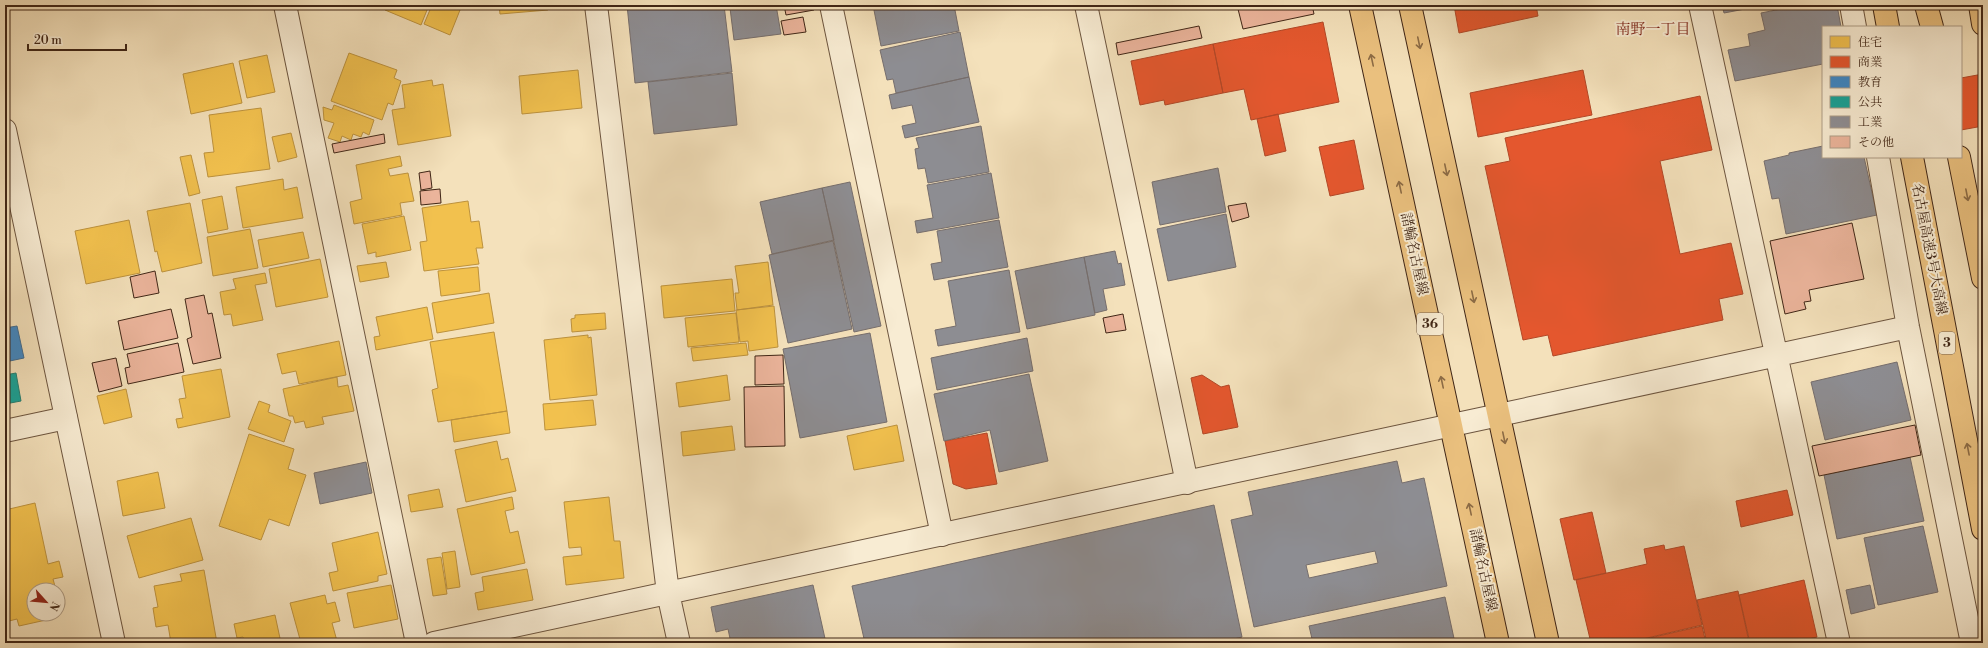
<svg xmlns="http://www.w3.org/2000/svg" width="1988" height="648" font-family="'Libre Bodoni','Noto Serif JP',serif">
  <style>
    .homes { fill: #f2c14e; stroke: #bd923d }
    .shops { fill: #e4572e; stroke: #b34827 }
    .schools { fill: #3f88c5; stroke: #3f6b90 }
    .public { fill: #17a398; stroke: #237e71 }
    .industry { fill: #8d8d92; stroke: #766e6d; fill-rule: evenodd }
    .building { fill: #ebb49b; stroke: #402616 }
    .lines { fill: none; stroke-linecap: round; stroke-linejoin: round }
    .minor-casing { stroke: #6d553f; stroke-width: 24 }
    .tertiary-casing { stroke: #6d553f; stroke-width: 24 }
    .primary-casing { stroke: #402616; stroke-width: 24 }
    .motorway-casing { stroke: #402616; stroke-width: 24 }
    .minor { stroke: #f8ecd3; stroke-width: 22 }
    .tertiary { stroke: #f8ecd3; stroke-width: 22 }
    .primary { stroke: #eac07e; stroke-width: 22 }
    .motorway { stroke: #eac07e; stroke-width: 22 }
    .oneway { stroke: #8c6b45 }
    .labels { text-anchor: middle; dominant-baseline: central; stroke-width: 4; stroke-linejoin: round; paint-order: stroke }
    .shield { fill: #f8ecd3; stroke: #77614f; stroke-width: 1 }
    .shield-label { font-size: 13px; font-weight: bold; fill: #402616 }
    .street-label { font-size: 14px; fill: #402616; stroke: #f8ecd3 }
    .neighbourhood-label { font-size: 15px; fill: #7a1f14; stroke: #f8ecd3 }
  </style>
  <rect width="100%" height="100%" fill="#f4e1bb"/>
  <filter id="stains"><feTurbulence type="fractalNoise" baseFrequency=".005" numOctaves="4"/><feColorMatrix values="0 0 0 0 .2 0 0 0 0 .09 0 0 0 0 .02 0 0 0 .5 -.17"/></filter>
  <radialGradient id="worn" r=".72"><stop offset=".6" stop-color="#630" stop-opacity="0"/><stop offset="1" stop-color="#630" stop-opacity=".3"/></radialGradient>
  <path class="homes" d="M387,5H429L421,25L385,10Z
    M432,5H447L460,10L450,35L424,24Z
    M499,5H547L548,10L500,14Z
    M349,53L397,70L394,78L401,81L393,105L388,103L382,120L331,101Z
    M267,55L275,92L247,98L239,61Z
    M233,63L242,103L191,114L183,74Z
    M578,70L582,108L522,114L519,76Z
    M432,80L433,86L443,84L451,136L398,145L392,110L405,108L402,85Z
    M334,105L374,120L369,135L363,132L361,137L353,134L351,140L342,136L340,142L328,138L334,123L324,120L323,107L332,110Z
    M261,108L270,169L208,177L204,153L214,152L209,115Z
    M291,133L297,157L278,162L272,137Z
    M191,155L200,193L189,196L180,157Z
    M400,156L402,166L388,169L390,176L408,173L414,201L400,203L402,215L354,224L350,202L362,199L356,165Z
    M283,179L284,190L297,187L303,218L243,228L236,187Z
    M222,196L228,229L208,233L202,200Z
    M468,201L471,222L479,221L483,248H476L479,264L424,271L420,242L427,241L422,208Z
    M190,203L202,263L162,272L157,251L155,252L147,211Z
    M404,216L411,250L376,257V252L368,254L362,224Z
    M129,220L140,273L86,284L75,231Z
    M250,229L258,268L213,276L207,237Z
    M303,232L309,258L263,267L258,240Z
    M320,259L328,297L276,307L269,269Z
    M386,262L389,277L360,282L357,266Z
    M768,262L773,305L737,310L735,293H739L735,266Z
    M478,267L480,291L441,296L438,271Z
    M265,273L267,283L255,285L263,320L233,326L231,314L224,315L220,292L236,289L233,279Z
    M732,279L735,311L664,318L661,286Z
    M489,293L494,323L437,333L432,303Z
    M774,306L778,347L749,351L748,341L740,342L736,310Z
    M427,307L433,339L376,350L374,337L380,336L376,317Z
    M605,313L606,329L572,332L571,319L575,318V315Z
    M736,313L739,342L688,347L685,318Z
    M494,332L507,411L438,422L432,390L438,388L430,342Z
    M588,335V338L591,337L597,395L550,400L544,340Z
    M339,341L346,375L299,384L296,371L282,374L277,354Z
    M746,343L748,355L693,361L691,348Z
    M221,369L230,417L178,428L176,419L183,418L179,399L186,398L182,376Z
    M727,375L730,400L679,407L676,383Z
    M337,377L338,387L348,385L354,411L322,417L324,424L306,428L304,421L295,423L293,416H289L283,389Z
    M126,389L132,417L104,424L97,396Z
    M593,400L596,425L545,430L543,404Z
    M259,401L270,405L268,412L291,421L284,442L248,429Z
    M507,411L510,433L454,442L451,420Z
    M897,425L904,461L854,470L847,436Z
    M732,426L735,450L683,456L681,432Z
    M249,434L294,449L288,469L306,475L289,526L269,519L261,540L219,526Z
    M497,441L501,460L508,458L516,491L466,502L455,450Z
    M158,472L165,508L123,516L117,481Z
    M439,489L443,507L411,512L408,495Z
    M512,497L514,509L505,511L510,533L518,531L525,563L471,575L457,509Z
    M609,497L614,541H620L624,578L566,585L563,557L582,555L581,547L569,548L564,502Z
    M35,503L48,564L59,561L63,577L53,579L56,590H34V614H55V618L19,626L17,619L5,622V510Z
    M191,518L203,560L139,578L127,536Z
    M378,532L387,574L378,576V581L333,591L329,573L338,571L332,543Z
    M455,551L460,587L447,589L442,553Z
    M441,557L447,594L433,596L427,559Z
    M527,569L533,600L478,610L475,593L484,591L482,577Z
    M204,570L217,643H171L168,625L156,627L153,608L158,607L154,586L182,581L180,574Z
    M391,585L398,619L354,628L347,593Z
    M325,595L327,604L335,602L340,621L332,623L337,641L329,643H301L290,603Z
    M275,615L281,643H244L243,637L237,638L234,624Z"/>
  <path class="shops" d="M1454,5H1536L1538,16L1459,33Z
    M1323,22L1339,102L1251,120L1244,89L1223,93L1213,44Z
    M1213,44L1223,93L1165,105L1164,100L1140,105L1131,61Z
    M1583,70L1592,115L1478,137L1470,93Z
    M1983,74V126L1961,130V78Z
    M1700,96L1712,150L1660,161L1680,254L1731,243L1743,294L1719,299L1723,320L1553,356L1548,335L1523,340L1485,166L1510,161L1505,138Z
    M1278,114L1286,151L1265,156L1257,119Z
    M1354,140L1364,189L1330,196L1319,147Z
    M1202,375L1221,387L1229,385L1238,427L1203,434L1191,378Z
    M987,433L997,484L966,489L953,484L945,441Z
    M1787,490L1793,515L1741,527L1736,501Z
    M1592,512L1606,573L1574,580L1560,519Z
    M1664,545L1665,550L1684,546L1702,625L1626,643H1591L1576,580L1647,564L1644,549Z
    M1804,580L1817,637L1792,643H1750L1739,595Z
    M1738,591L1749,642L1707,643L1697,600Z
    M1702,626L1706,643H1628Z"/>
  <path class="schools" d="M17,326L24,358L5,362V328Z"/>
  <path class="public" d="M16,373L21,401L5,404V375Z"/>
  <path class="industry" d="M627,5H724L732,72L635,83Z
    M751,5H776L781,34L734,40L730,8Z
    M873,5H954L959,31L881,46Z
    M1722,5H1766L1724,13Z
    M1801,5H1837L1841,27H1823V64L1735,81L1728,50L1750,46L1748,34L1765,30L1761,13Z
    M960,32L969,77L896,93L893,79L887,80L880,50Z
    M732,73L737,125L654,134L648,82Z
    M969,77L979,122L905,138L902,126L916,123L912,105L892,109L889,95Z
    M981,126L989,172L928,183L925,168L918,169L915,149L919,148L916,138Z
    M1823,146V157H1864L1877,215L1786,234L1779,198L1772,199L1764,161L1789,155V153Z
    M1218,168L1226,212L1160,225L1152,182Z
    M991,173L999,218L917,233L915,221L933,218L927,185Z
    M850,182L881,326L854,332L822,188Z
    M822,188L834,240L772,254L760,202Z
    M1226,214L1236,267L1168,281L1157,229Z
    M999,220L1008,267L934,280L931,264L942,262L937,231Z
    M833,241L852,329L788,343L769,255Z
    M1115,251L1118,264L1121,263L1125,285L1103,289L1107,310L1095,313L1084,257Z
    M1084,257L1095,315L1027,329L1015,271Z
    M1009,270L1020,332L938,346L935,330L956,326L948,281Z
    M870,333L887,422L800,438L783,349Z
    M1027,338L1033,371L937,390L931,358Z
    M1897,362L1911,420L1825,440L1811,382Z
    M1029,374L1048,461L999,472L990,430L944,441L934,394Z
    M1910,457L1924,521L1837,539L1824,475Z
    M1397,461L1402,483L1424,478L1447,586L1254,627L1231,520L1253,515L1248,492ZM1375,551L1378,563L1309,578L1306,565Z
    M366,462L372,493L320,504L314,473Z
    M1214,505L1242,637L1217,643H865L852,586Z
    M1923,526L1938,592L1878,605L1864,538Z
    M813,585L826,643H731L728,629L716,632L711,607Z
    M1870,585L1875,608L1851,614L1846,590Z
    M1445,597L1455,643H1313L1309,626Z
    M5,628L8,643H5Z"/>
  <path class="building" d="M784,5H813L814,10L786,15Z
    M1237,5H1312L1314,14L1243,29Z
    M803,17L806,32L784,35L781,21Z
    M1199,26L1202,38L1118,55L1116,43Z
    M384,134L385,143L334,153L332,144Z
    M430,171L432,188L421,190L419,173Z
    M440,189L441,203L421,205L420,191Z
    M1246,203L1249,217L1232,222L1228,206Z
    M1852,223L1864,279L1809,290L1811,301L1804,302L1806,309L1785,314L1770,241Z
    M155,271L159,293L134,298L130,277Z
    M204,295L208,314L212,313L221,358L193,364L187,339L192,337L185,299Z
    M171,309L178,338L124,350L118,321Z
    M1123,314L1126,330L1106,333L1103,318Z
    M178,343L184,372L128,384L125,368L130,367L127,354Z
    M783,355L784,384L755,385V356Z
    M116,358L122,386L99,392L92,363Z
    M784,386L785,446L745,447L744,387Z
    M1915,425L1921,455L1819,476L1812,446Z"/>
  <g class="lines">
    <defs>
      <path id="minor" d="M285,5L417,643
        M831,5L942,535
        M1086,5L1187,483
        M1700,5L1839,643
        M1851,5L1855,27
        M1878,157L1908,327L1972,643
        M1499,415L1908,327
        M5,431L66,418"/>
      <path id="tertiary" d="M596,5L668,593L679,643
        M5,130L114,643
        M434,643L1499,415"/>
      <path id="primary" d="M1360,5L1498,643
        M1410,5L1548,643"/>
      <path id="motorway" d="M1884,5L1888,27
        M1926,5L1932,27
        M1980,5L1983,24
        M1912,157L1983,529
        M1959,157L1983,278"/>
    </defs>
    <use href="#minor" class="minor-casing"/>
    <use href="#tertiary" class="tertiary-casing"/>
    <use href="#primary" class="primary-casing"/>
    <use href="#motorway" class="motorway-casing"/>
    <use href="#minor" class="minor"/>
    <use href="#tertiary" class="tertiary"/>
    <use href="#primary" class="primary"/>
    <use href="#motorway" class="motorway"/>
  </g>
  <defs><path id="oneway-shaft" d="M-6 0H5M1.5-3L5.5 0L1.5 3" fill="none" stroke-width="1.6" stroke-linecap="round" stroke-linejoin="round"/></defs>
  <g class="oneway">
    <use href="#oneway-shaft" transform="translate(1419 43) rotate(78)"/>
    <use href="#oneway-shaft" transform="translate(1372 60) rotate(-102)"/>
    <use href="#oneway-shaft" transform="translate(1446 170) rotate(78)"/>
    <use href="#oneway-shaft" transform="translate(1400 187) rotate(-102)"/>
    <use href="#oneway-shaft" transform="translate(1967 195) rotate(79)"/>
    <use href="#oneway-shaft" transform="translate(1473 297) rotate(78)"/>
    <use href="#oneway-shaft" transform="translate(1442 382) rotate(-102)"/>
    <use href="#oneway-shaft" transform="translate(1504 438) rotate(78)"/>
    <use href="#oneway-shaft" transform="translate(1968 449) rotate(-101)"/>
    <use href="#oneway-shaft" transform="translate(1470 509) rotate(-102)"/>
  </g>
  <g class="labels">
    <g class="shield">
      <rect x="1417" y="313" width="26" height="22" rx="3"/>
      <rect x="1939" y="332" width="16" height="22" rx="3"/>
    </g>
    <g class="shield-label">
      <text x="1430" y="324">36</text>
      <text x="1947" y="343">3</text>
    </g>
    <g class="street-label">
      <text transform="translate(1929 249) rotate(79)">名古屋高速3号大高線</text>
      <text transform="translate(1414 254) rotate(78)">諸輪名古屋線</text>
      <text transform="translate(1483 570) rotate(78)">諸輪名古屋線</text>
    </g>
    <g class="neighbourhood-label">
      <text x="1653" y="29">南野一丁目</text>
    </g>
  </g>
  <rect width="1988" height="648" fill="none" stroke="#f4e1bb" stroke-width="20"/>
  <rect x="6" y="6" width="1976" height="636" fill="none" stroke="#402616" stroke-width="2"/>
  <rect x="10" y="10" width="1968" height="628" fill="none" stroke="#402616"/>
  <rect x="1822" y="26" width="140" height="132" fill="#f8ecd3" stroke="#ae9d87"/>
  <rect x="1830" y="36" width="20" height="12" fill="#f2c14e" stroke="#ae9d87"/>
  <text x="1858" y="46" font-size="12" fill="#402616">住宅</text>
  <rect x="1830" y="56" width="20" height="12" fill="#e4572e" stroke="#ae9d87"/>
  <text x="1858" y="66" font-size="12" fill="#402616">商業</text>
  <rect x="1830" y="76" width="20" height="12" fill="#3f88c5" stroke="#ae9d87"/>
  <text x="1858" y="86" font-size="12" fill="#402616">教育</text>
  <rect x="1830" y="96" width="20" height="12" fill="#17a398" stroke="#ae9d87"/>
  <text x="1858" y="106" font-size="12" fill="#402616">公共</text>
  <rect x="1830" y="116" width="20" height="12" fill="#8d8d92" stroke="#ae9d87"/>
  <text x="1858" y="126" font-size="12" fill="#402616">工業</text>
  <rect x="1830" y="136" width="20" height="12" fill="#ebb49b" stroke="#ae9d87"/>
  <text x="1858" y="146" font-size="12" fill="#402616">その他</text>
  <g transform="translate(46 602) rotate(117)"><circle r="19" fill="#f8ecd3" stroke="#ae9d87"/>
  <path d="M0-3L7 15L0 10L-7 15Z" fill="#8f2418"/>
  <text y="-6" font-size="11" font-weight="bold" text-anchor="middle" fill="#402616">N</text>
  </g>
  <path d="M28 44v6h98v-6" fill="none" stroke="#402616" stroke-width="2"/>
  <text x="34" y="44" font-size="12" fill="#402616" stroke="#f8ecd3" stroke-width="3" paint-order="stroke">20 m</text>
  <rect width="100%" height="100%" filter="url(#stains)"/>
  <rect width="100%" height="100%" fill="url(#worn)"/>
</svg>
